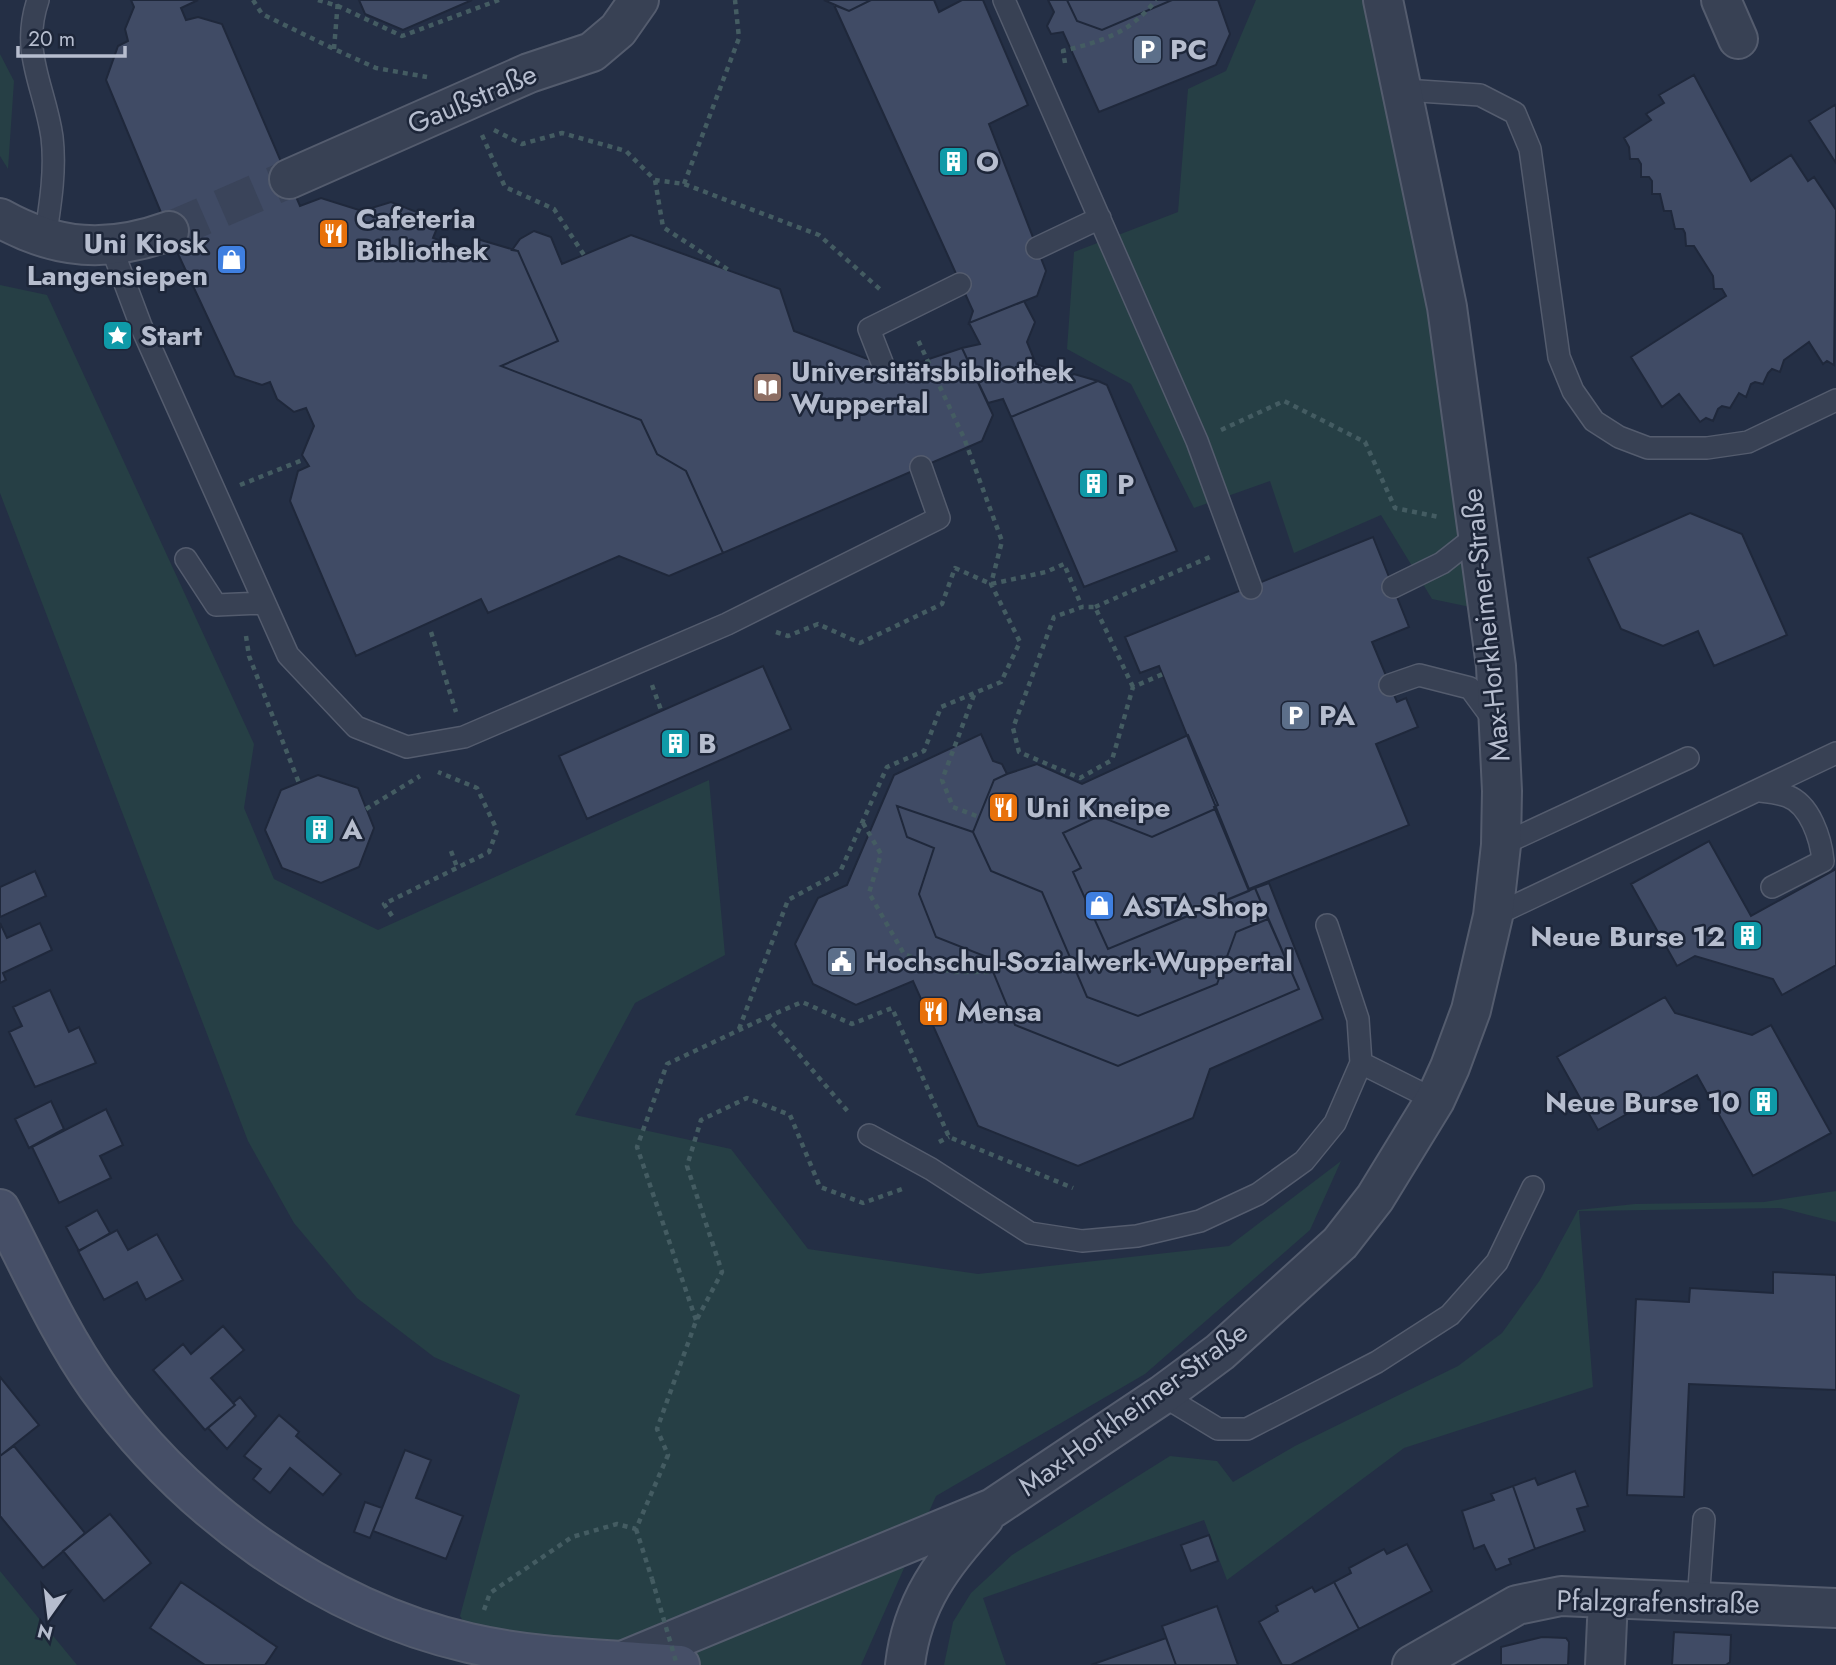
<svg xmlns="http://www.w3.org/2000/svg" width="1836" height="1665" font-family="Jost,sans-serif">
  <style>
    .green { fill: #263f45 }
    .building { fill: #404b65; stroke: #1f283b; stroke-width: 2 }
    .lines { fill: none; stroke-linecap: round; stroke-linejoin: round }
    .minor-tunnel { stroke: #3a445a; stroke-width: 38; stroke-dasharray: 38 19; stroke-linecap: butt }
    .service-casing { stroke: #545c6e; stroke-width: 24 }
    .minor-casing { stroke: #545c6e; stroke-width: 42 }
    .secondary-casing { stroke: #545c6e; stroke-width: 42 }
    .path { stroke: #445c62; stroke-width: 4.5; stroke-dasharray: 5 5; stroke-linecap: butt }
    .service { stroke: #384154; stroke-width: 21 }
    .minor { stroke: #384154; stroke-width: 38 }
    .secondary { stroke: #464f67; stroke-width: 38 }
    .path-bridge { stroke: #445c62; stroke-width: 4.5; stroke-dasharray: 5 5; stroke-linecap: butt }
    .labels { text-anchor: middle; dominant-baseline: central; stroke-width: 5; stroke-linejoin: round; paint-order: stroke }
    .poi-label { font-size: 28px; font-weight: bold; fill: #b6bdce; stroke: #1d2639; text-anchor: start }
    .street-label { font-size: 28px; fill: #b6bdce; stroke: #1d2639 }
  </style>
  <rect width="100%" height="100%" fill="#242f45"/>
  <path class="green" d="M1256,0H1366L1441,353L1475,608L1432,599L1381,515L1294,553L1270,481L1194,508L1131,384L1067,349L1074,252L1178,212L1188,89L1226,71Z
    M0,54L14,81L8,169L0,156Z
    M0,285L47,295L254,744L244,808L274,879L378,930L709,780L725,955L635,1003L575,1115L731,1149L808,1249L978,1274L1229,1246L1341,1161L1310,1230L1145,1374L936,1496L861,1665H492L460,1616L520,1395L434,1357L357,1298L294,1223L248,1141L0,493Z
    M1836,1191V1222L1781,1208L1579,1211L1593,1387L1404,1448L1227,1580L1204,1520L983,1598L1006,1665H944L953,1622L971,1593L1012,1555L1170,1456L1217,1461L1233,1482L1295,1446L1458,1366L1502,1333L1540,1280L1578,1210L1635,1204L1764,1202Z
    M0,1571L77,1665H0Z"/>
  <path class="building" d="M131,0H198L181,8L186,20L198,17L222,24L300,206L321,198L362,211L391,202L440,221L433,238L470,251L474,238L518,251L558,341L501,366L641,420L657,454L686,471L723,553L669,576L619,556L488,613L481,599L356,656L290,501L298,471L309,466L302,455L314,426L306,408L294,412L277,399L270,382L262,385L235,376L179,256L106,80L118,46L128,41L125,29L134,7Z
    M359,0H472L403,30L365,14Z
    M824,0H871L849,11Z
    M871,0H934L939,12L962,0H983L1028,105L989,124L1046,271L1037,296L969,323L973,311L834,5L849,11Z
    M1048,0H1067L1077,21L1102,30L1172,0H1218L1230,34L1216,65L1099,112L1063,32L1051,34L1047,26L1054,12Z
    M1067,0H1172L1102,30L1077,21Z
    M1694,75L1751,181L1791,155L1808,181L1814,177L1836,210L1834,365L1827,361L1823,364L1809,342L1784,360L1780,372L1772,369L1768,373L1763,384L1755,382L1751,384L1746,397L1739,393L1730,408L1722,406L1718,409L1713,421L1706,418L1700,422L1679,394L1662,407L1631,357L1726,296L1722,289H1714L1713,276L1694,246H1686L1685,233L1683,229H1675L1671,211H1664L1660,194H1652V181L1649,177H1641V164L1638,159H1630L1629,147L1624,138L1651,120L1646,114L1664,103L1659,95Z
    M1835,105L1836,107V163L1809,121Z
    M534,231L551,237L562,264L631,235L780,289L794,331L896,370L962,348L993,415L982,441L723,553L686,471L657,454L641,420L501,366L558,341L518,251L512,250L520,239Z
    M1024,301L1035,322L1027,342L1036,364L1058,372L1063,379L1074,374L1098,381L1011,417L1003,399L988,403L962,348L980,344L969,323Z
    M1098,381L1107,385L1177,551L1084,587L1011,417Z
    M1690,513L1742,534L1787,635L1714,666L1698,631L1663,646L1621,629L1588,558Z
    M1373,537L1409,627L1372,642L1397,702L1406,698L1418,727L1376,744L1409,825L1249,889L1159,666L1140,673L1125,637Z
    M763,666L791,729L587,819L559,756Z
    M981,734L993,761L1002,764L1007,774L994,780L973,832L897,806L907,837L934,848L919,894L936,937L987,957L1015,1025L1118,1066L1299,989L1255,888L1269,883L1323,1019L1210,1069L1193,1118L1078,1166L978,1126L913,981L856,1005L813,984L795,944L818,898L847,885L894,775Z
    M1188,735L1218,805L1214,807L1215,809L1152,837L1099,816L1063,833L1081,868L1073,872L1108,949L1255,888L1268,919L1236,932L1217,984L1138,1016L1087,997L1042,892L991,871L973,832L994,780L1007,774L1037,764L1082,784Z
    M318,775L358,788L374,828L359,867L321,883L282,868L265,830L281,790Z
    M897,806L973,832L991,871L1042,892L1087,997L1138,1016L1217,984L1236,932L1268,919L1299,989L1118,1066L1015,1025L987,957L936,937L919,894L934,848L907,837Z
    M1215,809L1249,891L1108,949L1073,872L1081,868L1063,833L1099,816L1152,837Z
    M1709,841L1751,916L1836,869V965L1782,995L1773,979L1695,956L1677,966L1631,884Z
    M35,871L46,896L0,917V887Z
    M0,923L7,938L40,923L52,950L3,973L6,980L0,983Z
    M50,990L69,1032L79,1027L96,1063L35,1087L9,1032L22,1026L13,1007Z
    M1665,997L1675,1013L1752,1035L1771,1025L1831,1133L1753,1176L1697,1075L1598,1130L1557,1057Z
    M51,1101L64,1129L29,1148L15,1119Z
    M106,1109L123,1145L100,1156L111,1178L59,1203L32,1147Z
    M97,1210L110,1233L79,1251L66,1227Z
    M117,1230L128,1250L157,1234L183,1280L146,1300L137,1282L104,1300L78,1251Z
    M1773,1272L1836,1275V1390L1689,1384L1684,1497L1627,1495L1636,1299L1689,1302L1690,1288L1773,1293Z
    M223,1326L244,1350L211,1378L235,1405L205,1430L153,1370L183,1344L191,1354Z
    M0,1377L39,1425L0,1456Z
    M240,1397L256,1416L227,1449L208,1428L235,1405L233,1403Z
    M279,1415L299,1432L296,1436L341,1474L323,1495L290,1468L270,1493L253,1479L261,1469L244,1456Z
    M14,1446L85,1533L43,1568L0,1516V1456Z
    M405,1450L431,1460L416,1498L463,1516L446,1559L373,1531Z
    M1575,1471L1588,1506L1577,1509L1585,1531L1535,1549L1513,1486L1535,1478L1538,1485Z
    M1513,1486L1535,1549L1509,1559L1511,1564L1496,1570L1484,1545L1474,1549L1462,1511L1494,1500L1491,1494Z
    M365,1502L382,1508L370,1538L354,1532Z
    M110,1514L151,1563L104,1601L63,1551Z
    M1209,1535L1218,1561L1191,1571L1181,1545Z
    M1407,1544L1432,1591L1359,1629L1334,1582L1351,1573L1349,1568L1384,1549L1387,1554Z
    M181,1582L277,1647L265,1665H205L150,1628Z
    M1334,1582L1359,1629L1291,1665H1282L1259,1622L1278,1611L1276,1606L1312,1587L1315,1592Z
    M1217,1606L1238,1665H1176L1162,1626Z
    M1674,1632L1731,1635L1730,1662L1726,1665H1672Z
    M1542,1637L1566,1638L1569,1642L1568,1665H1501V1647Z
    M1166,1638L1176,1665H1091Z"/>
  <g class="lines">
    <path class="minor-tunnel" d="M169,231L289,179"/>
    <defs>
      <path id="service" d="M38,0C20,53 45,87 52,137C56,171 50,206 45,239
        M1004,0L1197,441L1251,588
        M1404,90L1480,95L1515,113L1530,149L1559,357L1573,391L1594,421L1619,437L1648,448H1707L1748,442L1836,400
        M111,246L141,326L288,655L356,727L407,747L464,737L727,624L939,518L921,467
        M1037,248L1100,218
        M883,365L869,329L960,284
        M186,559L216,605L264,603
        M1393,587L1442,563L1480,533
        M1390,685L1419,675L1470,688L1495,722
        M1759,791C1768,792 1778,793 1787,796C1810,804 1821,839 1823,861L1772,887
        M1501,845L1688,758
        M1493,916L1836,753
        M1327,925L1358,1019L1361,1063
        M869,1135L931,1169L1030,1233L1082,1241L1137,1236L1200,1221L1258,1194L1304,1161L1335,1123L1361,1063L1435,1100
        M1162,1395L1218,1429H1247L1377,1362L1450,1315L1497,1262L1533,1187
        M1698,1602L1704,1519"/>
      <path id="minor" d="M1721,0L1738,39
        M289,179L529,73L592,52L618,30L639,0
        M0,218C57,250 108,253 169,231
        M620,1662L993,1508L1162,1395L1220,1352L1340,1243L1375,1198L1435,1100L1450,1067L1471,1010L1493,916L1501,845L1502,791L1496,666L1447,307L1383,0
        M905,1665C912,1603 943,1562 984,1518
        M1412,1665L1517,1605L1561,1596L1836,1608
        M1605,1665L1608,1599"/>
      <path id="secondary" d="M0,1209C31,1268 58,1331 97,1386C185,1508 321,1609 469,1643C538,1659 610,1659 680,1665"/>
    </defs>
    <use href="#service" class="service-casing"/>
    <use href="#minor" class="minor-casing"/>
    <use href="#secondary" class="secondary-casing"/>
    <path class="path" d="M253,0L262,14L334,49L376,68L427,77
      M318,0L338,6L402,36L499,0
      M334,49L338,0
      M1065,63L1063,51C1102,41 1129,34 1156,0
      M494,130L522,144L562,133L626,151L655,180L684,184L819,235L883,292
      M482,135L505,187L554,209L584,255
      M655,180L663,227L730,271
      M684,184L739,38L735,0
      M1221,430L1284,401L1365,442L1395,508L1439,517
      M240,485L305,459
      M1095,607L1210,557
      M431,632L456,712
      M776,632L788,636L818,624L860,643L942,604L955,568L991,584L1046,572L1064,564L1082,607
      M246,636L249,656L299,783
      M652,685L661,710
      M1133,687L1095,607H1082L1054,617L1013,728L1019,752L1080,778L1112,760L1133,687L1163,674
      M974,695L942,780L953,807L979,817
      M366,809L420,776
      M863,823L881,854L869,893L904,954L951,972H993
      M451,851L457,867
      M392,916L384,904L489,852L497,830L477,788L438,772
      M767,1017L802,1002L852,1024L892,1008L949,1137L1073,1188
      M739,1029L788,900L840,872L887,767L924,751L941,707L1001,682L1020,642L991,584L1002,541L964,438L917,338
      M939,1142L949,1137
      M696,1320L637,1147L667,1064L767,1017L850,1114
      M636,1529L652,1579
      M484,1610L490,1593L572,1537L617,1524L636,1529L668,1455L657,1429L696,1321L722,1272L687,1166L701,1120L747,1098L790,1115L820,1187L863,1203L905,1188"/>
    <use href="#service" class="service"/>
    <use href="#minor" class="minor"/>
    <use href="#secondary" class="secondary"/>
    <path class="path-bridge" d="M652,1579L677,1665"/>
  </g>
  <defs>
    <symbol id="parking-square" viewBox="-11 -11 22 22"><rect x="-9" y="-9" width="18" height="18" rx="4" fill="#5c6f8a" stroke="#1d2639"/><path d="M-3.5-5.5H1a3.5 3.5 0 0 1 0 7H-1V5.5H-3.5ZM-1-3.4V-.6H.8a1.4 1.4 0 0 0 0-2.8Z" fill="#fff"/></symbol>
    <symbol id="building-square" viewBox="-11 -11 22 22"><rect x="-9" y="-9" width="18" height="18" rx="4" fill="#0f9aa8" stroke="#1d2639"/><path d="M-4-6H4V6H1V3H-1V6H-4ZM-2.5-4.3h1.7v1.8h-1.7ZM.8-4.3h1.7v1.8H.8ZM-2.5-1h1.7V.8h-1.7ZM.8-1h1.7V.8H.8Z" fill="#fff"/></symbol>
    <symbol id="restaurant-square" viewBox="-11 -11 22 22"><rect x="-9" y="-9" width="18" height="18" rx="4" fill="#e8710a" stroke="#1d2639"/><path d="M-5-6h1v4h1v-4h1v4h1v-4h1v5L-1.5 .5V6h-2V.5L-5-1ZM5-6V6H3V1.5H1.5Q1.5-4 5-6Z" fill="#fff"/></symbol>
    <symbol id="shop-square" viewBox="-11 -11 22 22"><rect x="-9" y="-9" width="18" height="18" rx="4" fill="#3f7fe0" stroke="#1d2639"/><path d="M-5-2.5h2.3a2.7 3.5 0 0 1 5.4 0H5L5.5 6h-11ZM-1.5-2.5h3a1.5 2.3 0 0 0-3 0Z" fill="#fff"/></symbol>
    <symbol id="sight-square" viewBox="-11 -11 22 22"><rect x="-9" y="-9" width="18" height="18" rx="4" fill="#0f9aa8" stroke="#1d2639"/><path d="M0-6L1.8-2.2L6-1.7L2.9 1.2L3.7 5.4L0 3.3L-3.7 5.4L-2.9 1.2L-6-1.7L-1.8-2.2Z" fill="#fff"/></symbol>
    <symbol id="library-square" viewBox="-11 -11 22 22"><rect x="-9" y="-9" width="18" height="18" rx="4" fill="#8d6e63" stroke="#1d2639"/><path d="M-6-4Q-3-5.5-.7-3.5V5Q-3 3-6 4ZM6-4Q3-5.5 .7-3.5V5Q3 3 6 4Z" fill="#fff"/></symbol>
    <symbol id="civic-square" viewBox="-11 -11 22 22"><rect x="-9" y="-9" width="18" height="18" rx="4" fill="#5c6f8a" stroke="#1d2639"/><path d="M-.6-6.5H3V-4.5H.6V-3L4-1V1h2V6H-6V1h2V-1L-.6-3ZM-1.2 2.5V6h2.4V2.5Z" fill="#fff"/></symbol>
  </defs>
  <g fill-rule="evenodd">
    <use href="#parking-square" x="1130" y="32" width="35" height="35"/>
    <use href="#building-square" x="936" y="144" width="35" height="35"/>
    <use href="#restaurant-square" x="316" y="216" width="35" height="35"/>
    <use href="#shop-square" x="214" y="242" width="35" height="35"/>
    <use href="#sight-square" x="100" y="318" width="35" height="35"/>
    <use href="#library-square" x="750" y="370" width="35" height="35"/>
    <use href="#building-square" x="1076" y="466" width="35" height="35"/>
    <use href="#parking-square" x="1278" y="698" width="35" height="35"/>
    <use href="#building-square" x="658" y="726" width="35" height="35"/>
    <use href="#restaurant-square" x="986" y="790" width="35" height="35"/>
    <use href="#building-square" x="302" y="812" width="35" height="35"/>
    <use href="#shop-square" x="1082" y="888" width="35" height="35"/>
    <use href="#building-square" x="1730" y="918" width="35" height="35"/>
    <use href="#civic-square" x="824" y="944" width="35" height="35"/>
    <use href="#restaurant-square" x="916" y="994" width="35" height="35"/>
    <use href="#building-square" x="1746" y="1084" width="35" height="35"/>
  </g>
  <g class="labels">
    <g class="poi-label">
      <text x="1170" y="49">PC</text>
      <text x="976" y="161">O</text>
      <text x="356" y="218">Cafeteria<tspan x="356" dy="32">Bibliothek</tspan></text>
      <text x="208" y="243" text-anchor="end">Uni Kiosk<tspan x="208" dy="32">Langensiepen</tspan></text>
      <text x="140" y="335">Start</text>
      <text x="791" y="371">Universitätsbibliothek<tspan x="791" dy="32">Wuppertal</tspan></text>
      <text x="1117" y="484">P</text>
      <text x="1319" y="715">PA</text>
      <text x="698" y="743">B</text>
      <text x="1026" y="807">Uni Kneipe</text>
      <text x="342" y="829">A</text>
      <text x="1123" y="906">ASTA-Shop</text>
      <text x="1725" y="936" text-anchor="end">Neue Burse 12</text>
      <text x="865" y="961">Hochschul-Sozialwerk-Wuppertal</text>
      <text x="957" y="1011">Mensa</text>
      <text x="1740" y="1102" text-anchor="end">Neue Burse 10</text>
    </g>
    <g class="street-label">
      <text transform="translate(472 99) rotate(-23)">Gaußstraße</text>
      <text transform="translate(1486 625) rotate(-96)">Max-Horkheimer-Straße</text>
      <text transform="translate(1133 1409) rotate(-36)">Max-Horkheimer-Straße</text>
      <text transform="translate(1658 1602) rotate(1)">Pfalzgrafenstraße</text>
    </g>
  </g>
  <g transform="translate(49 1616) rotate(194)" stroke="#1d2639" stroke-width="5" paint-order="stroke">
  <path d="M0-5L12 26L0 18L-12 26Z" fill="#b6bdce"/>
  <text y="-10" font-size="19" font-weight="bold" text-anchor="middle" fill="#b6bdce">N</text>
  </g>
  <path d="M18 46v10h107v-10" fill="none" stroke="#b6bdce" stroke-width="3.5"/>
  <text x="28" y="46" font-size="21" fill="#b6bdce" stroke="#1d2639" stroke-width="5" paint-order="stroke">20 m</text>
</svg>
